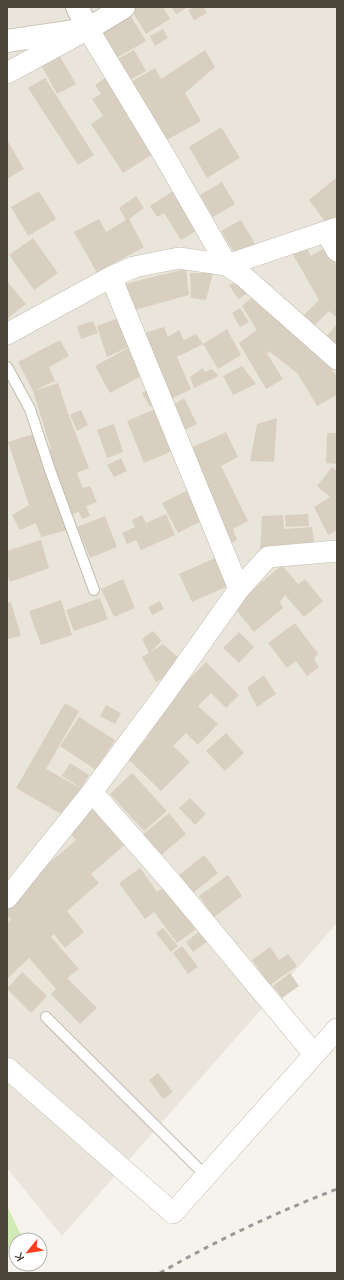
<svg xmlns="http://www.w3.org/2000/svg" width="344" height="1280" font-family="Mulish,sans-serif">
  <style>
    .residential { fill: #eae5da }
    .green { fill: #d2eab5 }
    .building { fill: #d8cfc1 }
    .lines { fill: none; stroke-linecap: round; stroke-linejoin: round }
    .service-casing { stroke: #c2bbae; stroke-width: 12 }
    .minor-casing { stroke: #c2bbae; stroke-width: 22 }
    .tertiary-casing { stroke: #c2bbae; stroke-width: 24 }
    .service { stroke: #fff; stroke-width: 10 }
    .minor { stroke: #fff; stroke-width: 21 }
    .tertiary { stroke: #fff; stroke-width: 22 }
    .rail { stroke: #9a9a9a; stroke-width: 3; stroke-dasharray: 5 5; stroke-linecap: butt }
  </style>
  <rect width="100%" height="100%" fill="#f6f3ec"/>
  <path class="residential" d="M7,7H337V923L62,1236L7,1168Z"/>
  <path class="green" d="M7,1206L21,1235L7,1250Z"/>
  <path class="building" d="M139,7H163L170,19L146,34L132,11Z
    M171,7H188L176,14Z
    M195,7H204L207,13L194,20L188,10Z
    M130,15L146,41L113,60L98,34Z
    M163,29L168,38L155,46L150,36Z
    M134,50L146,71L124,83L112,62Z
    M205,50L215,67L185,93L201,121L165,141L131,82L155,68L161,79Z
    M58,53L76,84L57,94L40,63Z
    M45,78L94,155L78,165L28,88Z
    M105,78L153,154L123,173L91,124L103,116L92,99L101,94L95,85Z
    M221,127L240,158L207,178L189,147Z
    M7,140L24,169L7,179Z
    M337,177V216L327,224L309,200Z
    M222,182L235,204L213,217L200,195Z
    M176,189L201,228L181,240L164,213L157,217L150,206Z
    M39,191L56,219L28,236L11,207Z
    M136,196L144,208L129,219L144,247L97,273L74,232L99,219L106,232L126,220L119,208Z
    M241,220L258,249L239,261L221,231Z
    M33,238L58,273L34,290L9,255Z
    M306,246L311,256L324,248L337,265V318L329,311L310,330L300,319L319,300L292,253Z
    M186,269L189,295L131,311L123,285L140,280Z
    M190,273H213L206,300L191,298Z
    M238,280L247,294L238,299L229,285Z
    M7,281L26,304L7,319Z
    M257,293L321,356L337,376V395L317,406L298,374L270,352L268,353L265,347L268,355L283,379L266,389L239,343L257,330L242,306Z
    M240,308L249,322L240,327L232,313Z
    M124,316L133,345L107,357L97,326Z
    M93,321L98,333L81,339L77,326Z
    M337,324V350L324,339Z
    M164,327L168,337L179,330L184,340L196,334L203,344L177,357L191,389L167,401L138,335Z
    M227,329L241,355L218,369L203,344Z
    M60,340L69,356L49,367L55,381L33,391L18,362Z
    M130,347L145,374L110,393L95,366Z
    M242,366L256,384L233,395L223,376Z
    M203,368L205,372L212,369L219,376L194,388L190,377Z
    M58,383L69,416L89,468L77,473L83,488L90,486L97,502L86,506L90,516L82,519L79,512L71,515L47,450L51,449L33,391Z
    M149,389L157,403L150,407L142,393Z
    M184,398L197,424L178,433L168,408Z
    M157,408L175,450L144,463L127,421Z
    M81,410L88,425L77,431L70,415Z
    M277,418L274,462L250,461L257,424Z
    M114,424L123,452L107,458L97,430Z
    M226,432L238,457L221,466L248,521L233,529L237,540L222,547L182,452Z
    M36,433L68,530L41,537L36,523L20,530L12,515L29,505L8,442Z
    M327,433H337V464L326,463Z
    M121,458L127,471L114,477L107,465Z
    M332,467L337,471V530L328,535L314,507L330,497L317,486Z
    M190,489L205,519L178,533L162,503Z
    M166,514L175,535L141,550L136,540L127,544L122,533L135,527L132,520L142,515L146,523Z
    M308,514L309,526L286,527L285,515Z
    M283,515L284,529L312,527L315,547L260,552L262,516Z
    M105,516L117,547L90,558L77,527Z
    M41,540L49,568L10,582L7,574V551Z
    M215,558L228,586L192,602L179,574Z
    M282,565L298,584L305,579L323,601L304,617L285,595L280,602L283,608L254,632L233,606Z
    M123,579L135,608L114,617L101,589Z
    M100,598L108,619L74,631L66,610Z
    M61,600L72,635L41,645L29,611Z
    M160,601L164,609L152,615L148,607Z
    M11,602L21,636L7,639V603Z
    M295,623L318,654L314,659L319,667L307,676L296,661L287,668L268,643Z
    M153,631L162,641L149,653L163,644L181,660L171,674L156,682L142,657L149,653L142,639Z
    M239,632L254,647L239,663L223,648Z
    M206,662L239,695L226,708L211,693L198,706L218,724L198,745L186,733L173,746L190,762L161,791L127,758L148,737L140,730Z
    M264,675L276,694L257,707L247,688Z
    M65,703L79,711L46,769L82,789L66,817L16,788Z
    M106,705L121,713L115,724L100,716Z
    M79,717L115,740L96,770L60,746Z
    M226,733L244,753L225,771L206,751Z
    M70,763L89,775L81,788L62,776Z
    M132,773L167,811L144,831L110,794Z
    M190,798L206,814L195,825L179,808Z
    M97,806L128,842L91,874L99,883L67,911L84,932L65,948L54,934L51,937L79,969L67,978L97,1008L80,1024L51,994L56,989L29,958L7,979V923L11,919L7,916V909L19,898L18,890L76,840L68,831Z
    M169,813L186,834L159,857L141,836Z
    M204,855L218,873L192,894L178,876Z
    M140,868L157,892L171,882L202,925L177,943L154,912L145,919L119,883Z
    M228,875L242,896L214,917L199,896Z
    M163,928L178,946L171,952L156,933Z
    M201,930L209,940L193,952L186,942Z
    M182,946L198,967L188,974L173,953Z
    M270,947L279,960L288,954L297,966L270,985L252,960Z
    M22,972L47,996L31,1013L7,989Z
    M290,973L299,986L282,998L273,986Z
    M158,1073L173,1092L163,1099L149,1080Z"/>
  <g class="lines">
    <defs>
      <path id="service" d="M7,367L30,409L50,470L94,590
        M46,1017L206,1176"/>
      <path id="minor" d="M7,73L88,29L164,155L227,265
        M337,228L227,265L243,276L337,359
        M326,232L337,251
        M111,277L239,589
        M7,334L111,277L134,267L179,258L227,265
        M92,792L171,882L314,1054
        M7,898L92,792L164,695L239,589L268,557L337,551
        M7,1068L173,1213L337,1029"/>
      <path id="tertiary" d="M77,7L88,29
        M7,41L88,29L124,7"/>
    </defs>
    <use href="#service" class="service-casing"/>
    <use href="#minor" class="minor-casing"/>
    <use href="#tertiary" class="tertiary-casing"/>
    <use href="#service" class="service"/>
    <use href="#minor" class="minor"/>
    <use href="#tertiary" class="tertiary"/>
    <path class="rail" d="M160,1273C215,1241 277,1212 337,1189"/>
  </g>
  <rect width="344" height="1280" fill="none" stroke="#4b4439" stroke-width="16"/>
  <g transform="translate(28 1252) rotate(240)"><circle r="19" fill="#ffffff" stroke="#b7b4b0"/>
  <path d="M0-3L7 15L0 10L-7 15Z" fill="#fc3f1d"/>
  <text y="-6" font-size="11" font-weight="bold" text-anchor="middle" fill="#4b4439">K</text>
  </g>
</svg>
